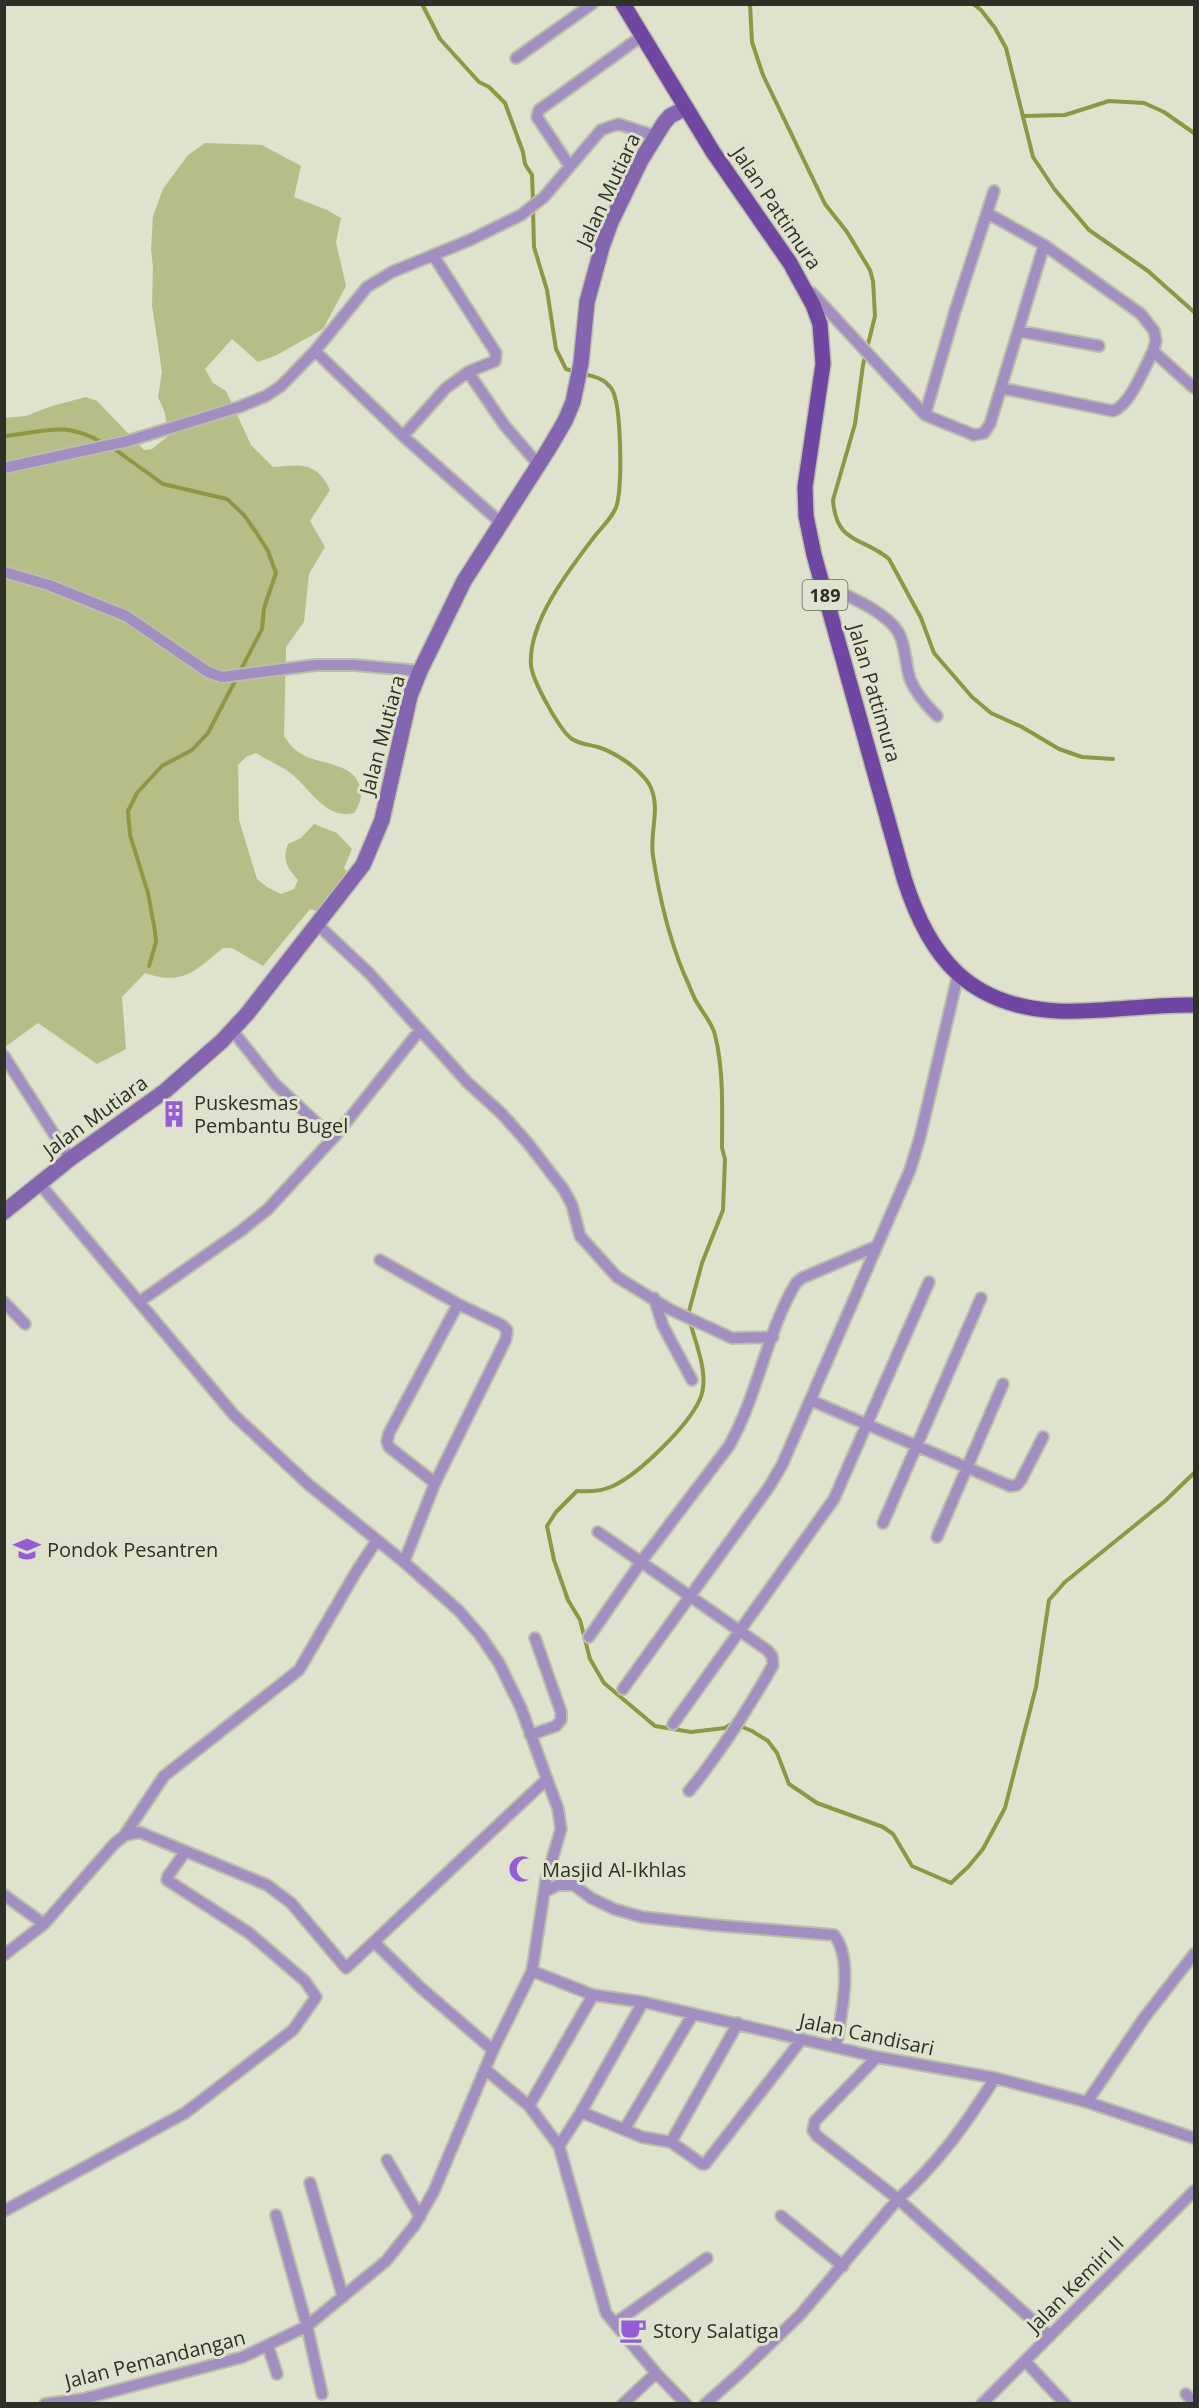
<svg xmlns="http://www.w3.org/2000/svg" width="1199" height="2408" font-family="'Open Sans',sans-serif">
  <style>
    .green { fill: #b6bd87 }
    .lines { fill: none; stroke-linecap: round; stroke-linejoin: round }
    .stream { stroke: #8e9743; stroke-width: 4 }
    .street-casing { stroke: #bcbeab; stroke-width: 14 }
    .secondary-casing { stroke: #bcbeab; stroke-width: 18 }
    .primary-casing { stroke: #bcbeab; stroke-width: 18 }
    .street { stroke: #a28ec0; stroke-width: 10 }
    .secondary { stroke: #8465af; stroke-width: 15 }
    .primary { stroke: #6f46a1; stroke-width: 15 }
    .labels { text-anchor: middle; dominant-baseline: central; stroke-width: 6; stroke-linejoin: round; paint-order: stroke }
    .shield { fill: #dfe2cc; stroke: #646559; stroke-width: 1.5 }
    .shield-label { font-size: 18px; font-weight: bold; fill: #2f3028 }
    .street-label { font-size: 20px; fill: #2f3028; stroke: #dfe2cc }
    .poi-label { font-size: 20px; fill: #2f3028; stroke: #dfe2cc; text-anchor: start }
  </style>
  <rect width="100%" height="100%" fill="#dfe2cc"/>
  <path class="green" d="M205,143L262,145L301,166L294,197L327,210L341,218L336,242L346,286L323,329L275,356L258,362L232,339L205,369L213,383L226,391L251,445L273,467C301,465 316,461 330,490L310,521L325,547L309,574L304,622L286,647L284,736C290,745 295,751 305,756C322,764 355,764 360,787C362,798 360,804 354,813C324,820 310,787 289,772C279,765 267,760 256,753L246,757L238,765L239,820L257,879L267,887L281,894L294,889L298,880C287,868 282,859 288,844L301,838L314,824L337,833L352,849L344,868L351,877L323,913L310,909L263,966L232,948H223C195,971 183,986 145,973L122,997L126,1049L97,1064L38,1023L5,1047V418L26,416L52,406L86,397L97,401L144,450L152,449L168,436L165,413L158,397L162,372L152,305L153,268L151,250L153,216L163,189L188,155Z"/>
  <g class="lines">
    <path class="stream" d="M282,4H288
      M422,4L440,39L479,82L489,87L505,103L523,152L525,164L532,175L533,202
      M750,4L752,42L763,75L825,204L847,232L870,270L873,281L875,316L863,365L855,424L833,500C836,545 864,537 889,559L921,618L934,653L972,697L991,713L1022,727L1059,749L1082,757L1113,759
      M973,4L981,10L995,28L1006,48L1033,157L1055,190L1089,230L1148,271L1194,312
      M1023,116L1065,115L1109,101L1144,103L1164,112L1194,133
      M533,210L534,247L547,290L556,349L566,369L576,372
      M584,374C595,377 604,378 611,388C622,402 622,485 617,504C615,515 601,528 594,537C569,570 528,622 531,665C532,680 560,731 572,739C579,744 591,745 598,747C616,753 639,768 649,784C662,807 649,832 653,856C659,895 669,938 684,974C688,982 691,991 695,999C701,1011 712,1022 715,1035C724,1071 722,1110 722,1148L725,1159L723,1210L702,1263L688,1315
      M4,436C48,432 62,420 103,443
      M113,448L163,484L227,499L244,515L256,532L268,551L276,573L264,608L262,629L208,733L192,750L162,766L137,793L128,811L130,835L148,893L155,931L156,942L149,966
      M690,1322C696,1345 710,1376 700,1399C689,1425 639,1474 613,1486C602,1491 589,1492 577,1491L556,1512L547,1526L554,1560L568,1600L580,1620L590,1659L604,1683L655,1726L691,1732L725,1728L733,1723L752,1731L768,1741L777,1753L789,1784L817,1803L883,1827L893,1834L912,1866L951,1883L968,1867L983,1849L1005,1808L1036,1687L1049,1600L1065,1582L1165,1501L1194,1473"/>
    <defs>
      <path id="street" d="M516,58L592,4
        M569,165L537,117L539,110L642,36
        M1044,245L1141,314L1154,331L1156,341L1153,351
        M433,255L496,353L495,361L468,372L505,426L538,464
        M811,292L925,415L974,435L984,433L990,424L1044,245L987,213
        M1018,331L1099,346
        M1001,388L1113,411C1130,405 1145,367 1153,351L1194,388
        M925,415L955,311L994,191
        M403,436L446,388L468,372
        M4,468L128,441L239,407L266,396L281,386L315,351
        M500,522L403,436L315,351L367,287L392,272L470,240L521,215L544,197L601,130L618,124L656,136
        M4,572L49,585L126,616L208,672L222,677L316,665H355L420,671
        M822,585C845,594 883,610 897,630C906,644 905,664 910,679C916,694 926,705 937,716
        M318,925L369,973L467,1082L502,1114L527,1142L564,1190L572,1205L580,1236L617,1277L669,1309L732,1338L773,1337
        M232,1030L275,1084L333,1138
        M4,1056L70,1159
        M39,1183L234,1415L308,1484L404,1562L458,1610L480,1635L499,1663L521,1708L558,1809L561,1829L546,1880L532,1971L493,2050L434,2191L414,2226L386,2261L307,2326L243,2357L83,2399L45,2404
        M380,1260L458,1304
        M654,1298L663,1326L692,1380
        M4,1302L25,1324
        M139,1302L242,1230L268,1209L336,1135L420,1030
        M810,1400L1010,1486L1017,1485L1021,1480L1043,1437
        M883,1523L981,1298
        M598,1532L767,1650L772,1656L773,1665C748,1709 721,1752 689,1791
        M937,1537L1003,1384
        M404,1562L435,1483L506,1339L507,1330L502,1325L458,1304L389,1433L387,1441L389,1447L435,1483
        M589,1637L641,1562L729,1446C758,1395 766,1333 796,1283L802,1278L877,1246
        M623,1689L769,1487L782,1465L910,1170L920,1137L958,975
        M673,1724L834,1499L929,1282
        M530,1735L556,1726L561,1720V1712L535,1638
        M124,1836L164,1776L299,1670L356,1572L377,1540
        M546,1891L558,1885H574L591,1898L614,1909L642,1917L713,1925L834,1935C854,1959 841,2016 836,2046
        M4,1895L44,1924
        M374,1942L421,1988L493,2050
        M4,1955L44,1924L115,1843L124,1836L139,1832L267,1885L291,1903L346,1968L546,1780
        M532,1971L593,1995L643,2002L877,2057L995,2078L1087,2102L1194,2138
        M877,2057L815,2121L813,2130L817,2136L898,2199L1050,2336
        M485,2069L529,2106L559,2146L606,2313L656,2373L686,2404
        M1087,2102L1144,2018L1194,1954
        M529,2106L593,1995
        M581,2112L643,2002
        M624,2130L693,2014
        M671,2142L738,2023
        M559,2146L581,2112L642,2137L671,2142L702,2164H705L802,2039
        M387,2160L420,2217
        M310,2183L343,2297
        M4,2211L185,2113L293,2030L316,1997L305,1981L249,1933L167,1880L168,1876L185,1852
        M276,2215L307,2326L322,2394
        M781,2216L843,2266
        M615,2323L707,2258
        M268,2346L277,2374
        M1025,2361L1065,2404
        M1186,2394L1194,2403
        M623,2404L656,2373
        M705,2404L739,2374L800,2315L898,2199C937,2165 968,2121 995,2078
        M982,2404L1194,2191"/>
      <path id="secondary" d="M4,1212L70,1159L165,1091L222,1041L247,1014L363,865L382,820L410,696L420,671L464,581L548,450L565,421L573,402L581,363L587,302L602,247L611,222L641,160L664,123L670,116L686,108"/>
      <path id="primary" d="M623,4L713,152L790,263L813,305L820,324L823,364L805,487L806,516L814,555L904,878C929,958 969,1006 1057,1011C1103,1013 1149,1004 1194,1005"/>
    </defs>
    <use href="#street" class="street-casing"/>
    <use href="#secondary" class="secondary-casing"/>
    <use href="#primary" class="primary-casing"/>
    <use href="#street" class="street"/>
    <use href="#secondary" class="secondary"/>
    <use href="#primary" class="primary"/>
  </g>
  <defs>
    <symbol id="building-bare" viewBox="-9 -9 18 18"><path d="M-4-6H4V6H1V3H-1V6H-4ZM-2.5-4.3h1.7v1.8h-1.7ZM.8-4.3h1.7v1.8H.8ZM-2.5-1h1.7V.8h-1.7ZM.8-1h1.7V.8H.8Z" fill="#945cd5" stroke="#dfe2cc" stroke-width="2.5" paint-order="stroke"/></symbol>
    <symbol id="school-bare" viewBox="-9 -9 18 18"><path d="M0-5L7-2L0 1L-7-2ZM-4 1L0 2.5L4 1V4Q0 6-4 4Z" fill="#945cd5" stroke="#dfe2cc" stroke-width="2.5" paint-order="stroke"/></symbol>
    <symbol id="mosque-bare" viewBox="-9 -9 18 18"><path d="M3.5-4.9A6 6 0 1 0 3.5 4.9A5 5 0 1 1 3.5-4.9Z" fill="#945cd5" stroke="#dfe2cc" stroke-width="2.5" paint-order="stroke"/></symbol>
    <symbol id="cafe-bare" viewBox="-9 -9 18 18"><path d="M-5.5-4.5H6V0H3Q3 3.5 0 3.5H-2.5Q-5.5 3.5-5.5 0ZM3-3.2v2h1.7v-2ZM-6 4.5H4V6H-6Z" fill="#945cd5" stroke="#dfe2cc" stroke-width="2.5" paint-order="stroke"/></symbol>
  </defs>
  <g fill-rule="evenodd">
    <use href="#building-bare" x="155" y="1095" width="38" height="38"/>
    <use href="#school-bare" x="8" y="1530" width="38" height="38"/>
    <use href="#mosque-bare" x="503" y="1850" width="38" height="38"/>
    <use href="#cafe-bare" x="614" y="2311" width="38" height="38"/>
  </g>
  <g class="labels">
    <rect class="shield" x="802.5" y="580" width="45" height="30" rx="4.5"/>
    <g class="shield-label">
      <text x="825" y="595">189</text>
    </g>
    <g class="street-label">
      <text transform="translate(608 190) rotate(-65)">Jalan Mutiara</text>
      <text transform="translate(777 208) rotate(56)">Jalan Pattimura</text>
      <text transform="translate(875 693) rotate(74)">Jalan Pattimura</text>
      <text transform="translate(382 735) rotate(-75)">Jalan Mutiara</text>
      <text transform="translate(95 1116) rotate(-36)">Jalan Mutiara</text>
      <text transform="translate(867 2034) rotate(12)">Jalan Candisari</text>
      <text transform="translate(1075 2284) rotate(-45)">Jalan Kemiri II</text>
      <text transform="translate(155 2359) rotate(-14)">Jalan Pemandangan</text>
    </g>
    <g class="poi-label">
      <text x="194" y="1102">Puskesmas<tspan x="194" dy="23">Pembantu Bugel</tspan></text>
      <text x="47" y="1549">Pondok Pesantren</text>
      <text x="542" y="1869">Masjid Al-Ikhlas</text>
      <text x="653" y="2330">Story Salatiga</text>
    </g>
  </g>
  <rect width="1199" height="2408" fill="none" stroke="#2f3028" stroke-width="12"/>
</svg>
